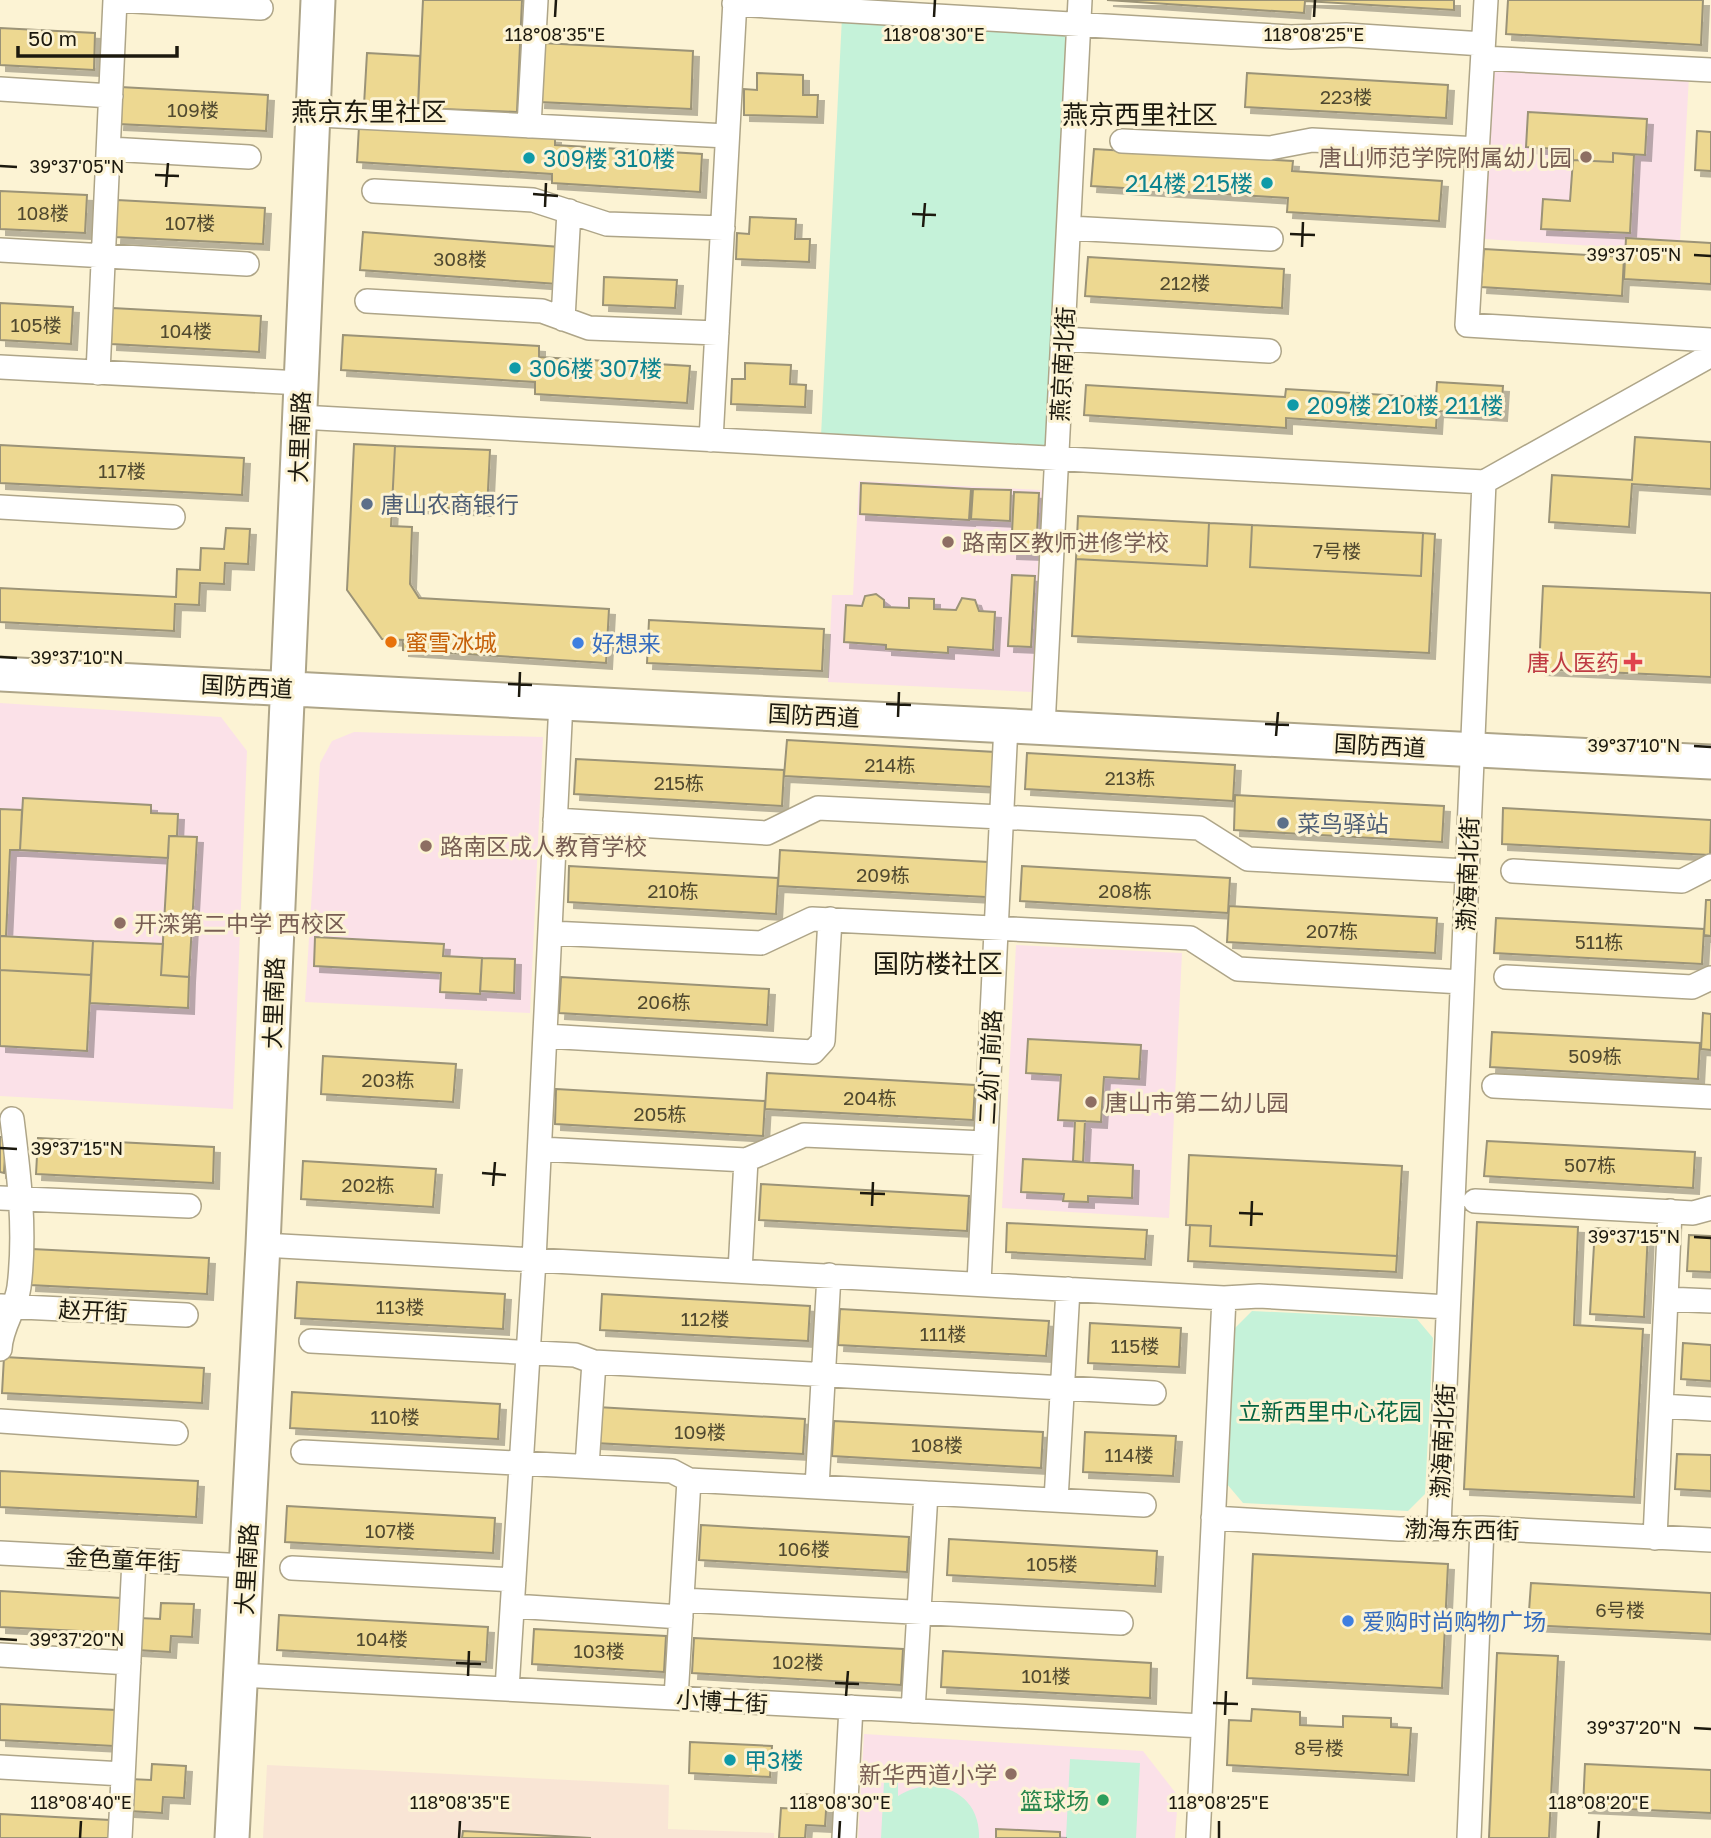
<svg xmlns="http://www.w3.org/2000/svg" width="1711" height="1838" font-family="'Golos Text','Noto Sans SC',sans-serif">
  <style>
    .education { fill: #fbe1e8 }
    .medical { fill: #f9e5d5 }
    .green { fill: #c5f2d9 }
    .building { fill: #edd891; stroke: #9b9377; stroke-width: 2; filter: url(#shadow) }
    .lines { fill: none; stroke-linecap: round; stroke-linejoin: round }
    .street-casing { stroke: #aea588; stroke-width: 26 }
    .secondary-casing { stroke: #aea588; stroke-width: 37 }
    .street { stroke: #fff; stroke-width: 23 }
    .secondary { stroke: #fff; stroke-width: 33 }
    .ticks { fill: none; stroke: #1c190e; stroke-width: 2.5 }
    .education-dot { fill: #8d6e63; stroke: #fcf3d4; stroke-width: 2.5 }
    .culture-dot { fill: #0f9aa8; stroke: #fcf3d4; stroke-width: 2.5 }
    .service-dot { fill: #5c6f8a; stroke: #fcf3d4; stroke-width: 2.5 }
    .food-dot { fill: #e8710a; stroke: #fcf3d4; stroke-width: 2.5 }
    .shop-dot { fill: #3f7fe0; stroke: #fcf3d4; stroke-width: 2.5 }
    .health-dot { fill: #e0444e; stroke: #fcf3d4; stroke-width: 2.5 }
    .leisure-dot { fill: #2e9e5b; stroke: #fcf3d4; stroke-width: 2.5 }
    .labels { text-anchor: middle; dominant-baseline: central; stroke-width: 6; stroke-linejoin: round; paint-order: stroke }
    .number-label { font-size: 19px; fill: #50492f }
    .education-label { font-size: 23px; fill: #785e54; stroke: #fcf3d4; text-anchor: start }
    .culture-label { font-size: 23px; fill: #0d838f; stroke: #fcf3d4; text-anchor: start }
    .street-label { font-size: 23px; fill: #1c190e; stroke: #fcf3d4 }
    .service-label { font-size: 23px; fill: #4e5e75; stroke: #fcf3d4; text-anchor: start }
    .food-label { font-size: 23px; fill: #c56008; stroke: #fcf3d4; text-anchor: start }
    .shop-label { font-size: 23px; fill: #366cbe; stroke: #fcf3d4; text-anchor: start }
    .health-label { font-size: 23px; fill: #be3a42; stroke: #fcf3d4; text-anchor: end }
    .park-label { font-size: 23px; fill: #056442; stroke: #fcf3d4 }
    .leisure-label { font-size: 23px; fill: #27864d; stroke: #fcf3d4; text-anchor: end }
    .quarter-label { font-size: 26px; fill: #1c190e; stroke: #fcf3d4 }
    .ticks-label { font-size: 18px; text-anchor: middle; fill: #1c190e; stroke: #fcf3d4; stroke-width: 6; stroke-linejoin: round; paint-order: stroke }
  </style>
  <defs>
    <filter id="shadow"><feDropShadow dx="6" dy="6" stdDeviation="0" flood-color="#0004"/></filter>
  </defs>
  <rect width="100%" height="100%" fill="#fcf3d4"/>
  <path class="education" d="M1494,65L1689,76L1680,242L1626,248L1484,239Z
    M859,481L1042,490L1032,692L828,682L832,595H853Z
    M0,703L221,717L247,751L233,1109L0,1096Z
    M354,732L543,737L530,1013L305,1002L320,763L332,741Z
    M1016,945L1182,953L1169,1218L1002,1208Z
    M864,1734L1143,1751L1178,1796L1175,1838H858Z"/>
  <path class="medical" d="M267,1765L669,1785L668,1829L774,1833V1838H263Z"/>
  <path class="green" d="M842,17L1069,28L1047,447L821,436Z
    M1252,1311L1417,1319L1433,1338L1425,1494L1408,1511L1243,1503L1227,1484L1235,1328Z
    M1070,1759L1140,1763L1136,1838H1066Z
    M884,1782H898V1796C934,1773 981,1792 979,1838H881Z"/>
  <path class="building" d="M423,0H522L517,112L418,108Z
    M1107,0H1454V10L1305,1L1304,13Z
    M1508,0H1703L1701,45L1506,34Z
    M0,28L95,33L94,70L0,65Z
    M542,43L693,51L691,109L539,102Z
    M367,53L420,56L418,108L364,105Z
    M757,73L803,75V95H818L817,117L744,115V89L757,90Z
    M1247,73L1448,85L1446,118L1245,107Z
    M120,87L268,95L266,131L118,124Z
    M1528,112L1647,119L1645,155L1613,153V162L1573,160V150L1526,147Z
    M359,126L555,137V145L702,154L700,192L552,183V174L357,162Z
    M1697,131L1711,132V171L1695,170Z
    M1094,149L1293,161L1292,171L1442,181L1439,221L1287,212L1288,198L1091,186Z
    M1613,153L1634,155L1630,233L1541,229L1543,199L1570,201L1573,160L1613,162Z
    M0,191L87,195L85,233L0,229Z
    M117,200L265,208L263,244L115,237Z
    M750,217L796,219L795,239H810L809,262L736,259L737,233L749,234Z
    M363,232L560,247L558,284L360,270Z
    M1626,238L1711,243V284L1624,279Z
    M1484,249L1624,257L1622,296L1481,287Z
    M1088,257L1284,269L1282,308L1085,296Z
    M604,277L677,280L675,308L603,305Z
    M0,303L73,307L71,344L0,340Z
    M112,308L261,316L259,352L111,344Z
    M343,335L539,346V357L690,366L687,403L535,394V382L341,370Z
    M745,363L791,365L790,384L806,385L805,407L731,404L732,379H745Z
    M1437,382L1503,386L1501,415L1437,411L1436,428L1286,418V428L1084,415L1086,385L1285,397L1286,389L1436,398Z
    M1635,437L1711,442V489L1632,484L1629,527L1549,522L1552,475L1632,480Z
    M354,444L395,446L391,526L412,527L410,584L419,598L609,609L606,663L403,650V640L382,639L347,590Z
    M0,445L244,458L242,495L0,483Z
    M395,446L490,450L487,510L392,506Z
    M861,483L971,489L969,520L860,514Z
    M973,489L1011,490L1010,521L971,519Z
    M1014,492L1039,493L1036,554L1011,553Z
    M1078,516L1209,523L1207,566L1076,559Z
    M1209,523L1252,525L1250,567L1421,576L1423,533L1435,534L1429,653L1072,636L1076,559L1207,566Z
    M1252,525L1423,533L1421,576L1250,567Z
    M226,528L250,529L248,564L225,563L224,584L200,583L199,605L175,604L174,631L0,622V588L176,597L177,569L200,570L201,548L224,549Z
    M1012,575L1035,576L1031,647L1008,646Z
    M1543,586L1711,593V677L1539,669Z
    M876,594L884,600V607L909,608V598L934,599V609L956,610L962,598L975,600L979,611L995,612L993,650L948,647V653L886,649V645L844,642L846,605L862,606L865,596Z
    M649,620L824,629L822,671L647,663Z
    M787,740L995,752L993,787L784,776Z
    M1027,753L1235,765L1233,801L1025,789Z
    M576,759L784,770L782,806L574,794Z
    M1235,795L1444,806L1442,842L1234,830Z
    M23,798L151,805V813L178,814L177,836H169L168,858L20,850Z
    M1503,808L1711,820L1710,855L1502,844Z
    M0,809L22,810L20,850H10L6,936H0Z
    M169,836L197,837L189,977L161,975Z
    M780,850L988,862L986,897L778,886Z
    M569,866L778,878L776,914L568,902Z
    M1022,866L1230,878L1228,913L1020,901Z
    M1706,900H1711V936L1704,935Z
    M1229,906L1437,918L1435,953L1227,942Z
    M1496,918L1704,929L1702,964L1494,953Z
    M0,936L93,941L91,975L0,970Z
    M315,937L444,944L443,956L482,958L480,994L440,992L441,973L314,966Z
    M93,941L163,944L161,975L189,977L188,1008L90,1003Z
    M482,958L515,959L514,993L480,991Z
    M0,970L91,975L87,1051L0,1046Z
    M561,977L769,989L767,1025L559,1013Z
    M1703,1013L1711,1014V1050L1701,1049Z
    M1492,1032L1700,1043L1698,1079L1490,1067Z
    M1028,1039L1141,1045L1139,1079L1104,1077L1101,1122L1058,1120L1061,1075L1026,1073Z
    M323,1056L456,1064L453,1102L321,1094Z
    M767,1073L975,1085L973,1120L765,1109Z
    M556,1089L765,1101L763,1136L555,1124Z
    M1075,1121H1085L1083,1162L1073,1161Z
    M0,1137H6L4,1173L0,1172Z
    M38,1138L214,1147L213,1183L36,1174Z
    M1487,1141L1695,1152L1693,1188L1484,1176Z
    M1189,1155L1402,1166L1397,1256L1210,1246L1211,1226L1186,1225Z
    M1023,1159L1133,1165L1132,1198L1088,1196V1202L1063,1201L1064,1194L1021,1192Z
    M303,1161L436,1169L433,1207L301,1199Z
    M761,1184L969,1196L967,1231L759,1220Z
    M1477,1222L1578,1227L1574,1325L1643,1329L1634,1497L1464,1489Z
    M1007,1223L1147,1230L1145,1259L1006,1252Z
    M1190,1225L1211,1226L1210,1246L1397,1256L1396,1272L1188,1261Z
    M1595,1228L1648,1231L1644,1317L1590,1314Z
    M1689,1235L1711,1236V1272L1687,1271Z
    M32,1249L209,1258L207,1294L30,1285Z
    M297,1282L505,1294L503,1329L295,1318Z
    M602,1294L810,1306L808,1341L600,1330Z
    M840,1309L1049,1321L1046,1356L838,1345Z
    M1090,1323L1181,1328L1179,1367L1088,1363Z
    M1683,1343L1711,1345V1381L1681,1379Z
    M4,1357L204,1368L202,1403L2,1393Z
    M292,1392L500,1404L498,1439L290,1428Z
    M597,1407L805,1419L803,1454L595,1443Z
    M834,1421L1043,1432L1041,1468L832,1456Z
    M1085,1432L1176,1436L1173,1476L1083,1472Z
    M1677,1454L1711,1455V1491L1675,1489Z
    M0,1471L198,1481L196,1517L0,1507Z
    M287,1506L495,1518L493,1553L285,1542Z
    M701,1525L909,1537L907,1572L699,1560Z
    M949,1539L1157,1551L1155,1586L947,1575Z
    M1253,1554L1448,1564L1442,1688L1247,1678Z
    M1531,1583L1711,1593V1634L1528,1625Z
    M0,1591L121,1598L119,1633L0,1627Z
    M161,1603L194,1604L192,1637L171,1636L170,1652L137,1650L139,1618L160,1619Z
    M279,1615L488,1627L486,1662L277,1650Z
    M534,1629L666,1636L664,1672L532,1664Z
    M694,1638L903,1649L901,1685L692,1673Z
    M943,1651L1151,1663L1150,1698L941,1687Z
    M1497,1653L1558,1656L1549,1838H1489Z
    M0,1704L116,1710L114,1746L0,1740Z
    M1252,1709L1300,1712V1725L1343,1727V1716L1391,1718V1727L1411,1728L1408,1775L1227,1765L1229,1720L1251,1721Z
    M690,1742L772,1746L770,1777L689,1773Z
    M152,1764L186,1766L184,1798L163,1797L162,1813L129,1811L130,1779L151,1780Z
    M1585,1764L1711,1770V1813L1583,1807Z
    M801,1794L827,1796L825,1826L806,1825L805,1838H779L781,1808L800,1809Z
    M0,1814L110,1820L109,1838H0Z
    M996,1829L1060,1832V1838H996Z
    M463,1831L591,1838H462Z"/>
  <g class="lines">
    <defs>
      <path id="street" d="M115,0L261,8
        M1486,0L1467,325L1711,340
        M734,4L1291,37L1346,35L1483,44
        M1483,58L1711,70
        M0,89L111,96
        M319,115L727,136
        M529,126L536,0
        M1122,141L1270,148L1312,140L1478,149
        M109,149L249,157
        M374,191L533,200L607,224L723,228
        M1069,228L1271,239
        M0,250L247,264
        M367,301L542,311L589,328L717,333
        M563,319L569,211
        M1064,339L1269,351
        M0,367L301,383
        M98,373L115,0
        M300,417L1484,482
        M711,440L735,0
        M1484,482L1711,355
        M0,507L173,517
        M1043,727L1080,0
        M555,820L767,833L818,808L1001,817L1199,828L1248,859L1467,871
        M1513,871L1682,881L1711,866
        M550,933L761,943L812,919L1190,938L1238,969L1462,982
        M1506,977L1692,987L1711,978
        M545,1036L813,1052L823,1041L830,919
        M1494,1086L1711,1097
        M540,1149L746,1160L804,1135L985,1143
        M0,1198L189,1206
        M1475,1201L1693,1213L1711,1208
        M263,1245L1224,1298L1259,1296L1448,1307
        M740,1271L746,1160
        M979,1283L1006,725
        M1666,1299L1711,1301
        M1,1306L186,1315
        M311,1341L575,1355L594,1362
        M0,1349C1,1326 16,1309 19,1287C26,1231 19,1175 12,1119
        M1661,1406L1711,1409
        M0,1421L176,1433
        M303,1452L672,1471L689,1480L1144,1505
        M587,1466L594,1362L1154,1393
        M817,1487L829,1275
        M1056,1500L1068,1289
        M1213,1518L1399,1529L1482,1528L1711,1540
        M1439,1526L1484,482
        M1655,1538L1670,1211
        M0,1553L246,1566
        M292,1568L514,1580
        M682,1600L1121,1623
        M513,1606L681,1617
        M0,1655L129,1663
        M241,1675L1203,1726
        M507,1689L534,1260L561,702
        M676,1698L689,1480
        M913,1711L926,1493
        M0,1767L123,1774
        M120,1838L134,1560
        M844,1838L851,1707
        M1198,1838L1224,1298
        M1469,1838L1482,1528"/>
      <path id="secondary" d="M0,674L1711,762
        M232,1838L263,1245L318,0"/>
    </defs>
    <use href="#street" class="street-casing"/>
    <use href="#secondary" class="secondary-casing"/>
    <use href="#street" class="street"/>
    <use href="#secondary" class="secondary"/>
  </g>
  <path class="ticks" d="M555,17L556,0M934,17L935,0M1314,17L1315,0M0,166L17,167M155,175L179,176M166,187L168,163M533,194L558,196M545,207L546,183M912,214L936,215M923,227L925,203M1290,234L1315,235M1302,247L1303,222M1694,255L1711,256M0,657L17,658M508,684L532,685M519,697L520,672M886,704L911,705M898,717L899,692M1265,724L1289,725M1276,736L1278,712M1694,746L1711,747M0,1148L17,1149M482,1173L506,1175M493,1186L495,1162M860,1193L885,1194M872,1206L873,1182M1239,1213L1263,1214M1251,1226L1252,1201M1694,1237L1711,1238M0,1639L17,1640M456,1663L481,1664M468,1676L469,1651M835,1683L859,1684M846,1696L848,1671M1213,1703L1238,1704M1225,1715L1226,1691M1694,1728L1711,1729M80,1838L81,1821M459,1838L460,1821M839,1838L840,1821M1219,1838V1821M1598,1838L1599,1821"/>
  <g class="education-dot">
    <circle cx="1586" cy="157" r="7"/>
    <circle cx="948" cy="542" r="7"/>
    <circle cx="426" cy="846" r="7"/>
    <circle cx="120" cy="923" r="7"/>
    <circle cx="1091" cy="1102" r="7"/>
    <circle cx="1011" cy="1774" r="7"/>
  </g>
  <g class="culture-dot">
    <circle cx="529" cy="158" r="7"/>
    <circle cx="1267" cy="183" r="7"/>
    <circle cx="515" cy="368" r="7"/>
    <circle cx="1293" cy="405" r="7"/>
    <circle cx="730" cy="1760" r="7"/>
  </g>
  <g class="service-dot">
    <circle cx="367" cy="504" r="7"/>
    <circle cx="1283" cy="823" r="7"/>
  </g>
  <circle class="food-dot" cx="391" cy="642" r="7"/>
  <g class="shop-dot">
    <circle cx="578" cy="643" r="7"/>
    <circle cx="1348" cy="1621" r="7"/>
  </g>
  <path class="health-dot" d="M1629.5 651.5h7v7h7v7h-7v7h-7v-7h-7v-7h7z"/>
  <circle class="leisure-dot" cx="1103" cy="1800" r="7"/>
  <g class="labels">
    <g class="number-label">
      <text x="1346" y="96">223楼</text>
      <text x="193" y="109">109楼</text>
      <text x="43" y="212">108楼</text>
      <text x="190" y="222">107楼</text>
      <text x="460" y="258">308楼</text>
      <text x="1185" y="282">212楼</text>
      <text x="36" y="324">105楼</text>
      <text x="186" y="330">104楼</text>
      <text x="122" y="470">117楼</text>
      <text x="1337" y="550">7号楼</text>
      <text x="890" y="764">214栋</text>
      <text x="1130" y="777">213栋</text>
      <text x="679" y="782">215栋</text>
      <text x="883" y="874">209栋</text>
      <text x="673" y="890">210栋</text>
      <text x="1125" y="890">208栋</text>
      <text x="1332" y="930">207栋</text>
      <text x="1599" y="941">511栋</text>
      <text x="664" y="1001">206栋</text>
      <text x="1595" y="1055">509栋</text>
      <text x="388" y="1079">203栋</text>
      <text x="870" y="1097">204栋</text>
      <text x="660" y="1113">205栋</text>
      <text x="1590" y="1164">507栋</text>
      <text x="368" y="1184">202栋</text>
      <text x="400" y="1306">113楼</text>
      <text x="705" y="1318">112楼</text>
      <text x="943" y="1333">111楼</text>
      <text x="1135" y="1345">115楼</text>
      <text x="395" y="1416">110楼</text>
      <text x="700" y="1431">109楼</text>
      <text x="937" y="1444">108楼</text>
      <text x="1129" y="1454">114楼</text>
      <text x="390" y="1530">107楼</text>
      <text x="804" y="1548">106楼</text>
      <text x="1052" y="1563">105楼</text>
      <text x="1620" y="1609">6号楼</text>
      <text x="382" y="1638">104楼</text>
      <text x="599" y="1650">103楼</text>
      <text x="798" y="1661">102楼</text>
      <text x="1046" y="1675">101楼</text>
      <text x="1319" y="1747">8号楼</text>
    </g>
    <g class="education-label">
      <text x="1572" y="157" text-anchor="end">唐山师范学院附属幼儿园</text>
      <text x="962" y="542">路南区教师进修学校</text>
      <text x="440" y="846">路南区成人教育学校</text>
      <text x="134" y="923">开滦第二中学 西校区</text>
      <text x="1105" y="1102">唐山市第二幼儿园</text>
      <text x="997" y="1774" text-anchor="end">新华西道小学</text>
    </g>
    <g class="culture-label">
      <text x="543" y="158">309楼 310楼</text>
      <text x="1253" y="183" text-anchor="end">214楼 215楼</text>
      <text x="529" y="368">306楼 307楼</text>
      <text x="1307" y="405">209楼 210楼 211楼</text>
      <text x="744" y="1760">甲3楼</text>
    </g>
    <g class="street-label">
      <text transform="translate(1062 364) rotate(-87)">燕京南北街</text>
      <text transform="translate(299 437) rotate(-88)">大里南路</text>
      <text transform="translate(247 686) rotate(3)">国防西道</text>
      <text transform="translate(814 715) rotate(3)">国防西道</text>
      <text transform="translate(1380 745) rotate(3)">国防西道</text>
      <text transform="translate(1467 874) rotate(-88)">渤海南北街</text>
      <text transform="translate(273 1003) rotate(-88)">大里南路</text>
      <text transform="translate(989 1067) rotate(-87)">二幼门前路</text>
      <text transform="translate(93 1310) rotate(3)">赵开街</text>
      <text transform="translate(1442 1441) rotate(-87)">渤海南北街</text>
      <text transform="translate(1462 1529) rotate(1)">渤海东西街</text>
      <text transform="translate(123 1559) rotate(3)">金色童年街</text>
      <text transform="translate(246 1569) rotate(-87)">大里南路</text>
      <text transform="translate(722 1701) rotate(3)">小博士街</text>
    </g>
    <g class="service-label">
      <text x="381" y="504">唐山农商银行</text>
      <text x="1297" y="823">菜鸟驿站</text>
    </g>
    <g class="food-label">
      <text x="405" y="642">蜜雪冰城</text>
    </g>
    <g class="shop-label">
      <text x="592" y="643">好想来</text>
      <text x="1362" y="1621">爱购时尚购物广场</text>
    </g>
    <g class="health-label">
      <text x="1619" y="662">唐人医药</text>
    </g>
    <g class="park-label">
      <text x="1330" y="1411">立新西里中心花园</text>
    </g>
    <g class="leisure-label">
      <text x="1089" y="1800">篮球场</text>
    </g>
    <g class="quarter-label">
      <text x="369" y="111">燕京东里社区</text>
      <text x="1140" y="114">燕京西里社区</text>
      <text x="938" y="963">国防楼社区</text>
    </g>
  </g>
  <g class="ticks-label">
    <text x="555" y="41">118°08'35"E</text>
    <text x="934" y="41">118°08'30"E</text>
    <text x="1314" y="41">118°08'25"E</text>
    <text x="77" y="173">39°37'05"N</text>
    <text x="1634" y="261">39°37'05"N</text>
    <text x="77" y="664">39°37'10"N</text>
    <text x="1634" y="752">39°37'10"N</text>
    <text x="77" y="1155">39°37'15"N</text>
    <text x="1634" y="1243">39°37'15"N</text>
    <text x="77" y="1646">39°37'20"N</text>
    <text x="1634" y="1734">39°37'20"N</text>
    <text x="81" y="1809">118°08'40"E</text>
    <text x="460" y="1809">118°08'35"E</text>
    <text x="840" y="1809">118°08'30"E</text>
    <text x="1219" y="1809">118°08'25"E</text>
    <text x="1599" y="1809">118°08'20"E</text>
  </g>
  <path d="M18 46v10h159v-10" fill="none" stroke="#1c190e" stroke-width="3.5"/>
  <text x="28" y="46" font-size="21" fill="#1c190e" stroke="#fcf3d4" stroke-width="5" paint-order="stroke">50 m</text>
</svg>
